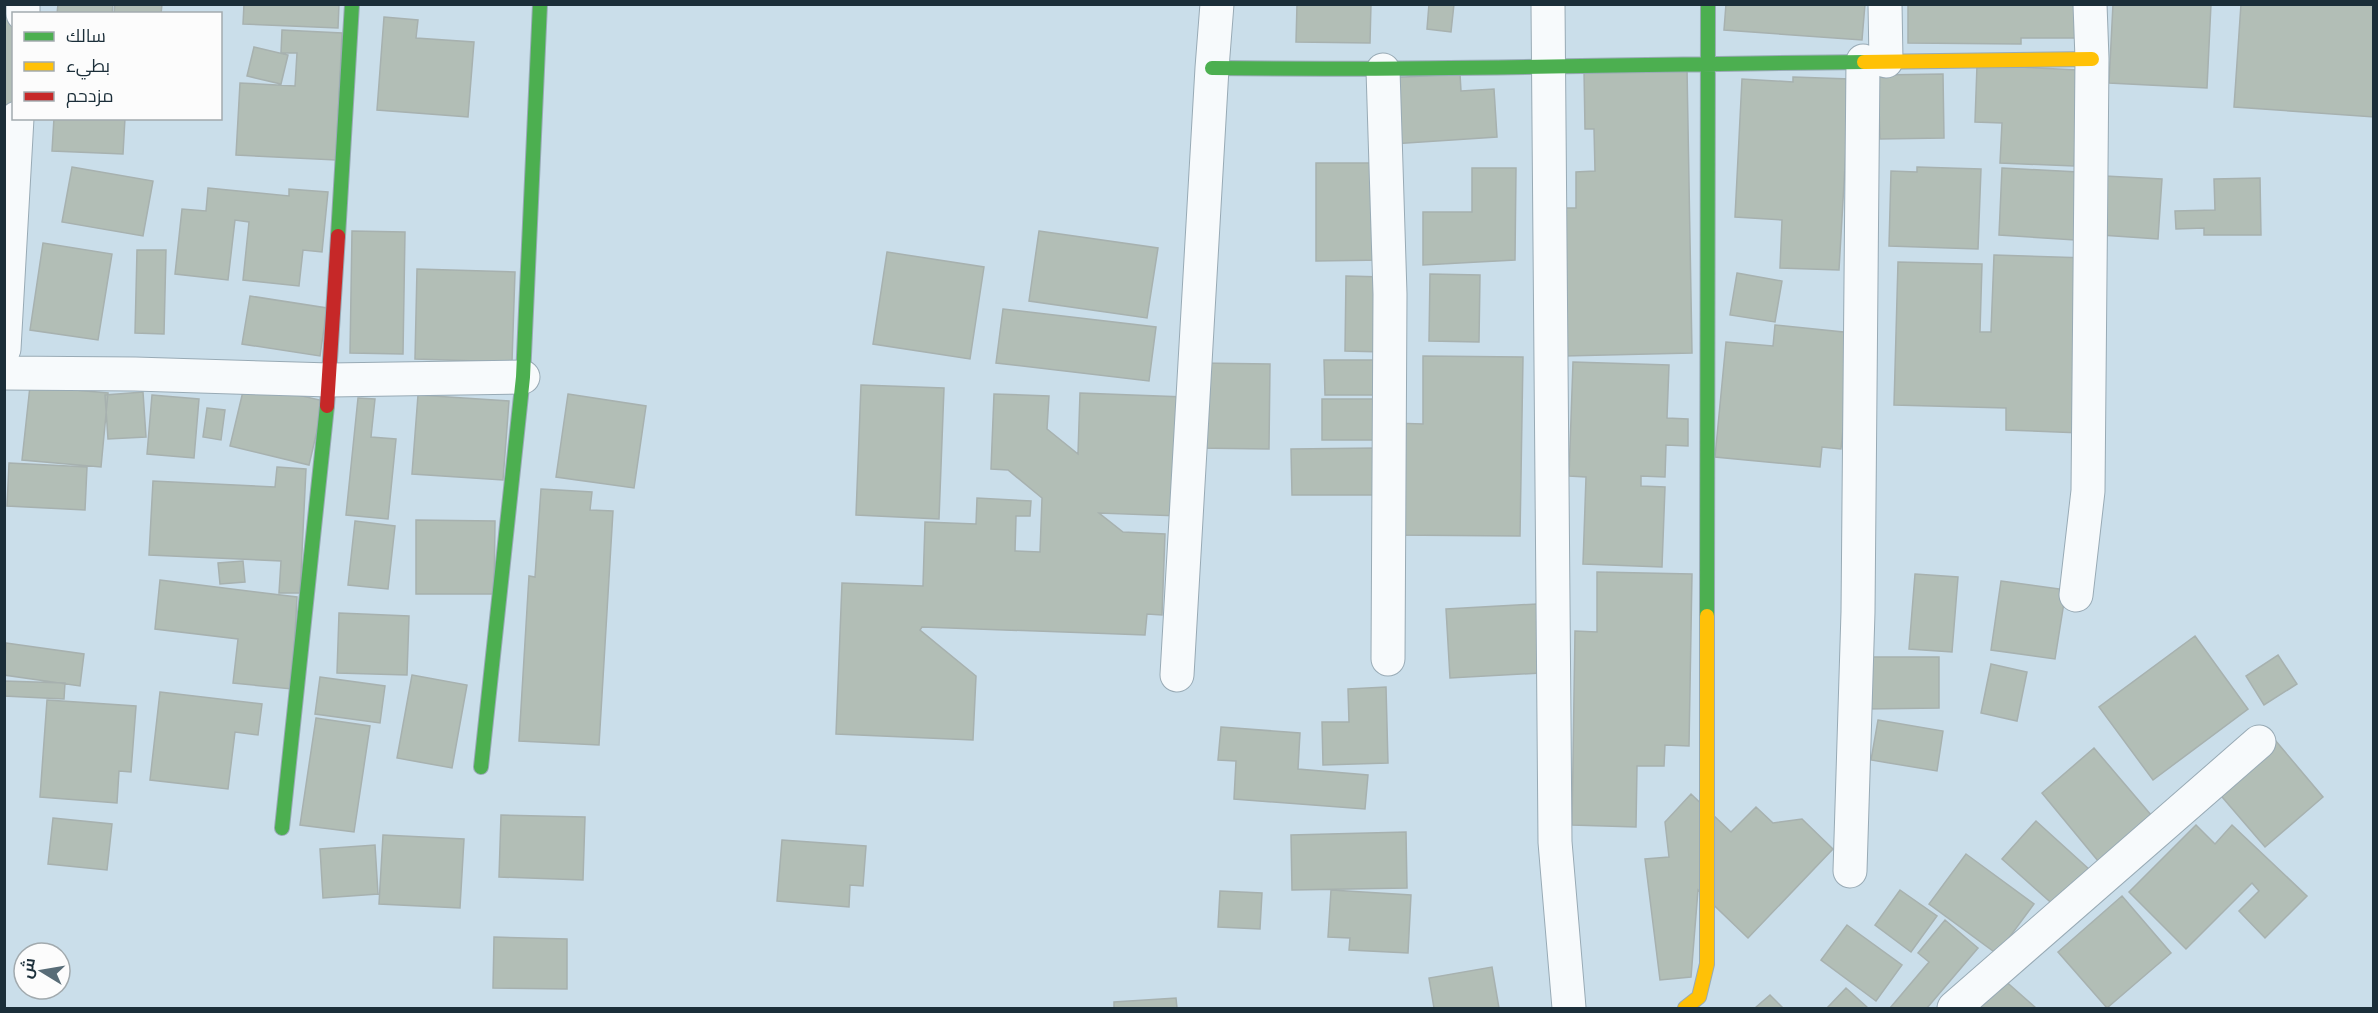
<svg xmlns="http://www.w3.org/2000/svg" width="2378" height="1013" font-family="'Exo 2',Cairo,sans-serif">
  <style>
    .building { fill: #b2beb6; stroke: #a7b1af; stroke-width: 1.5 }
    .lines { fill: none; stroke-linecap: round; stroke-linejoin: round }
    .street-casing { stroke: #98aab5; stroke-width: 35 }
    .fast-casing { stroke: #98aab5; stroke-width: 16 }
    .slow-casing { stroke: #98aab5; stroke-width: 16 }
    .jam-casing { stroke: #98aab5; stroke-width: 16 }
    .street { stroke: #f7fafc; stroke-width: 33 }
    .fast { stroke: #4caf50; stroke-width: 14 }
    .slow { stroke: #ffc107; stroke-width: 14 }
    .jam { stroke: #c62828; stroke-width: 14 }
  </style>
  <rect width="100%" height="100%" fill="#cadeea"/>
  <path class="building" d="M58,4H113L112,14H57Z
    M115,4H162L161,14H114Z
    M244,4H339L338,28L243,24Z
    M1297,4H1371L1370,43L1296,42Z
    M1429,4H1454L1451,32L1427,29Z
    M1726,4H1865L1862,40L1724,30Z
    M1908,4H2079V38H2021V44L1908,43Z
    M2113,4H2211L2207,88L2109,83Z
    M2241,4H2374V117L2234,107Z
    M4,10L19,11L14,14V86L9,152H4Z
    M384,17L418,20L416,38L474,42L468,117L377,110Z
    M282,30L342,33L336,160L236,155L240,83L295,86L297,53H281Z
    M254,47L288,55L281,84L247,76Z
    M1977,65L2078,70L2074,166L2000,163L2002,123L1975,122Z
    M1687,68L1692,353L1564,356L1561,208H1576V172L1595,171L1594,129H1585L1584,70Z
    M1460,74L1461,91L1494,89L1497,137L1392,144L1388,78Z
    M1943,74L1944,138L1880,139L1878,75Z
    M1793,77L1850,79L1839,270L1780,268L1782,220L1735,217L1742,79L1793,82Z
    M54,118H125L123,154L52,151Z
    M1316,163H1383L1384,260L1316,261Z
    M72,167L153,181L143,236L62,222Z
    M1917,167L1981,169L1978,249L1889,246L1891,171L1917,172Z
    M1472,168H1516L1515,260L1423,265V212H1472Z
    M2002,168L2078,172L2075,240L1999,235Z
    M2105,176L2162,179L2158,239L2101,235Z
    M2260,178L2261,235H2204V228L2176,229L2175,211L2215,210L2214,179Z
    M208,188L289,196V189L328,192L322,252L303,250L299,286L243,280L249,222L235,220L228,280L175,274L182,209L206,211Z
    M352,231L405,232L403,354L350,353Z
    M1039,231L1158,248L1147,318L1029,301Z
    M43,243L112,254L98,340L30,330Z
    M137,250H166L164,334L135,333Z
    M887,252L984,267L970,359L873,344Z
    M1994,255L2087,258L2081,433L2006,430V408L1894,405L1898,262L1982,264L1980,332H1991Z
    M417,269L515,272L512,362L415,359Z
    M1737,273L1782,281L1775,322L1730,315Z
    M1430,274L1480,275L1479,342L1429,341Z
    M1346,276L1384,277L1382,352L1345,351Z
    M250,296L327,308L320,356L242,344Z
    M1003,309L1156,327L1149,381L996,363Z
    M1775,325L1853,333L1841,449L1822,447L1820,467L1715,457L1726,342L1773,346Z
    M1423,356L1523,357L1520,536L1391,535L1392,423L1423,424Z
    M1324,360H1382V395H1325Z
    M1573,362L1669,365L1667,418L1688,419V446L1666,445L1665,477L1641,476V486L1665,487L1662,567L1583,564L1586,477L1569,476Z
    M1198,363L1270,364L1269,449L1196,448Z
    M245,383L324,401L309,465L230,446Z
    M861,385L944,388L939,519L856,515Z
    M30,386L108,393L101,467L22,460Z
    M143,392L146,437L108,439L105,395Z
    M1080,393L1185,397L1180,516L1099,513L1123,532L1165,534L1162,615L1147,614L1145,635L922,627L920,630L976,676L973,740L836,734L842,583L923,586L925,522L976,524L977,498L1031,501L1030,516H1016L1015,551L1040,552L1042,498L1008,470L991,469L994,394L1049,396L1047,429L1078,454Z
    M568,394L646,406L634,488L556,477Z
    M152,395L199,399L194,458L147,454Z
    M418,395L509,401L503,480L412,474Z
    M358,398L375,399L371,437L396,439L388,519L346,515Z
    M1322,399H1382V440H1322Z
    M207,408L225,410L221,440L203,437Z
    M1376,448V495H1292L1291,449Z
    M9,463L87,467L85,510L7,506Z
    M277,467L306,469L300,593H279L281,561L149,555L153,481L275,487Z
    M541,489L592,492L590,510L613,511L599,745L519,741L529,576L535,577Z
    M416,520L495,521L494,594H416Z
    M355,521L395,526L388,589L348,585Z
    M243,561L245,582L220,584L218,563Z
    M1597,572L1692,574L1689,746L1665,745L1664,766H1637L1636,827L1572,825L1575,631L1597,632Z
    M1915,574L1958,577L1952,652L1909,649Z
    M160,580L297,597L292,689L233,683L238,639L155,629Z
    M2001,581L2066,590L2055,659L1991,650Z
    M1537,604L1541,673L1450,678L1446,609Z
    M339,613L409,616L407,675L337,673Z
    M2195,636L2248,709L2153,780L2099,707Z
    M6,643L84,654L80,686L4,675Z
    M2278,655L2297,684L2264,705L2246,676Z
    M1865,657H1939V708L1866,709Z
    M1991,664L2027,672L2017,721L1981,713Z
    M412,675L467,685L452,768L397,758Z
    M320,677L385,686L380,723L315,714Z
    M4,681L65,683L64,699L4,696Z
    M1386,687L1388,763L1323,765L1322,722H1349L1348,689Z
    M160,692L262,704L258,735L235,732L228,789L150,780Z
    M47,700L136,706L131,772L119,771L117,803L40,797Z
    M316,718L370,726L354,832L300,825Z
    M1878,720L1943,731L1937,771L1871,760Z
    M1221,727L1300,733L1298,769L1368,775L1365,809L1234,799L1236,761L1218,760Z
    M2275,740L2323,797L2265,847L2217,791Z
    M2094,748L2157,822L2103,867L2042,793Z
    M1691,794L1731,832L1756,807L1773,823L1802,819L1833,849L1748,938L1698,890L1691,977L1660,980L1645,859L1669,857L1665,822Z
    M501,815L585,817L583,880L499,877Z
    M53,818L112,824L107,870L48,864Z
    M2036,821L2090,870L2057,908L2002,859Z
    M2196,825L2215,844L2232,825L2307,896L2265,938L2239,911L2259,891L2252,883L2186,949L2129,892Z
    M1406,832L1407,888L1292,890L1291,835Z
    M383,835L464,839L460,908L379,904Z
    M782,840L866,846L863,886L850,885L849,907L777,901Z
    M375,845L378,894L323,898L320,849Z
    M1966,854L2034,904L1997,954L1929,904Z
    M1331,890L1411,895L1408,953L1349,950L1350,938L1328,937Z
    M1900,890L1937,916L1911,952L1875,925Z
    M1220,891L1262,893L1260,929L1218,927Z
    M2122,896L2171,953L2107,1008L2058,952Z
    M1945,920L1978,948L1927,1008H1890L1929,962L1918,953Z
    M1847,925L1902,965L1876,1001L1821,960Z
    M494,937L567,939V989L493,988Z
    M1492,967L1499,1008H1434L1429,978Z
    M2002,978L2036,1008H1974Z
    M1846,988L1868,1008H1827Z
    M1770,995L1783,1008H1755Z
    M1176,998L1177,1008H1114V1002Z"/>
  <g class="lines">
    <defs>
      <path id="street" d="M1548,4L1555,842L1569,1008
        M1885,4L1886,61
        M23,14V4
        M1383,70L1390,294L1388,659
        M4,349L17,118
        M4,373L135,374L330,380L523,377
        M2076,595L2088,491L2092,59L2090,4
        M1177,675L1212,68L1217,4
        M1850,871L1858,612L1863,61
        M1954,1008L2259,742"/>
      <path id="fast" d="M1212,68C1429,71 1647,64 1864,62
        M338,236L352,4
        M1707,616L1708,4
        M481,767L523,377L540,4
        M282,828L327,406"/>
      <path id="slow" d="M1864,62L2092,59
        M1685,1008L1699,997L1707,964V616"/>
      <path id="jam" d="M327,406L338,236"/>
    </defs>
    <use href="#street" class="street-casing"/>
    <use href="#fast" class="fast-casing"/>
    <use href="#slow" class="slow-casing"/>
    <use href="#jam" class="jam-casing"/>
    <use href="#street" class="street"/>
    <use href="#fast" class="fast"/>
    <use href="#slow" class="slow"/>
    <use href="#jam" class="jam"/>
  </g>
  <rect width="2378" height="1013" fill="none" stroke="#1b2e39" stroke-width="12"/>
  <rect x="12" y="12" width="210" height="108" fill="#fcfcfc" stroke="#a2aaae" stroke-width="1.5"/>
  <rect x="24" y="32" width="30" height="9" fill="#4caf50" stroke="#a2aaae" stroke-width="1.5"/>
  <text x="66" y="42" font-size="18" fill="#1b2e39">سالك</text>
  <rect x="24" y="62" width="30" height="9" fill="#ffc107" stroke="#a2aaae" stroke-width="1.5"/>
  <text x="66" y="72" font-size="18" fill="#1b2e39">بطيء</text>
  <rect x="24" y="92" width="30" height="9" fill="#c62828" stroke="#a2aaae" stroke-width="1.5"/>
  <text x="66" y="102" font-size="18" fill="#1b2e39">مزدحم</text>
  <g transform="translate(42 971) rotate(281)"><circle r="28" fill="#fcfcfc" stroke="#a2aaae" stroke-width="1.5"/>
  <path d="M0-4.5L10 22L0 15L-10 22Z" fill="#586c77"/>
  <text y="-9" font-size="16" font-weight="bold" text-anchor="middle" fill="#1b2e39">ش</text>
  </g>
</svg>
